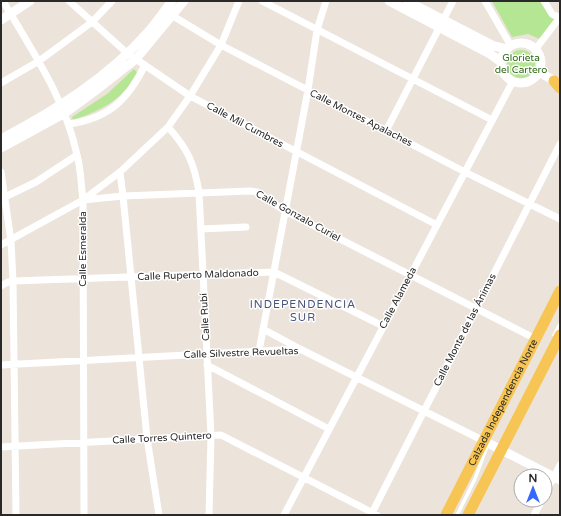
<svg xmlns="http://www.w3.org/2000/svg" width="561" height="516" font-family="'Varela Round',sans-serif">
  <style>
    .green { fill: #b5e693 }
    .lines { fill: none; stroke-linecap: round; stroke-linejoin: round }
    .service { stroke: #fff; stroke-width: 3.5 }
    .minor { stroke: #fff; stroke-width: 7 }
    .tertiary { stroke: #fff; stroke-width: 9 }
    .primary { stroke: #f7c553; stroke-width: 11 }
    .labels { text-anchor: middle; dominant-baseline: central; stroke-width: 3; stroke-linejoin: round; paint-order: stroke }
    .park-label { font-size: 10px; fill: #2d6916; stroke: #fff }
    .street-label { font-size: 10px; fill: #292929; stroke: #fff }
    .neighbourhood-label { font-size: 11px; letter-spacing: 1px; fill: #47557c; stroke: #fff }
  </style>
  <rect width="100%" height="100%" fill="#ece3da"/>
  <path class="green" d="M492,1H542L557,17L540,39L528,34L512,37Z
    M507 64a14 14 0 1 1 28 0a14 14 0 1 1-28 0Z
    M134,69L137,72C134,77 131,83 127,88C113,105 93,113 73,120L72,117L107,94Z"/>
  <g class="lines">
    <path class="service" d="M554,335L560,324
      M457,515L475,479L488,444"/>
    <path class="minor" d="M3,1C32,51 65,98 77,155C81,169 81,185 83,200L84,515
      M69,1L127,53L190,96L437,225
      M262,1L492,120
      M485,1L511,46
      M544,1L552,14L560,18
      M168,13L221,45L465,172L560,219
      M535,50L560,17
      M1,83L39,61L92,22L112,1
      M68,124C108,119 128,100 145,65
      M168,127C188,149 194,163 199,192L211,436L209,515
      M386,131L453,1
      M1,172L11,241L13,281L16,515
      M120,172L123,196L147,438L159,515
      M1,199L36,182L77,155
      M83,200L120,172L168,127L190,96L221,45L239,1
      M201,229L246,227
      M1,245L83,200L123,196L250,191L257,192L285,211L536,339
      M1,286L8,282L13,281L274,272L383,326
      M263,329L300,349L484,441
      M259,351L308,90L317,30L326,1
      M1,365L300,349
      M207,365L329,429
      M1,447L221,435L377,515
      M545,494L560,465
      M284,515L513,81
      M371,515L560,144
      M534,515L542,500"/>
    <path class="tertiary" d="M389,1L490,54L501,62
      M407,1L494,46L507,49
      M1,2L2,1
      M1,20L30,1
      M501 63a20 20 0 1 1 40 0a20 20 0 1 1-40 0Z
      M539,72L560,84
      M1,139C54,111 108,78 148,32C157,22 164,11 172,1
      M1,148L65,113L99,88L136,59L184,1
      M484,441L560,480"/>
    <g class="primary">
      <path d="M554,81L560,88"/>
      <path id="s1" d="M446,515L560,291"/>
      <path d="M468,515L560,335"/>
    </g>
  </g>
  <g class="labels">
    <g class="park-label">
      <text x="521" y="58">Glorieta<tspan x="521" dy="12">del Cartero</tspan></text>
    </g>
    <g class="street-label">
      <text transform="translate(361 118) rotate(27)">Calle Montes Apalaches</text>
      <text transform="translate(245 125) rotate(28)">Calle Mil Cumbres</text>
      <text transform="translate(298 216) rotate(29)">Calle Gonzalo Curiel</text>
      <text transform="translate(83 249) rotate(-90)">Calle Esmeralda</text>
      <text transform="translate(198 275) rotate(-2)">Calle Ruperto Maldonado</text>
      <text transform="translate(398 298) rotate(-62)">Calle Alameda</text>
      <text transform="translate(205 317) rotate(-93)">Calle Rubí</text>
      <text transform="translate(465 330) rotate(-63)">Calle Monte de las Ánimas</text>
      <text transform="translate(241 353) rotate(-2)">Calle Silvestre Revueltas</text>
      <text stroke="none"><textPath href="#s1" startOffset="126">Calzada Independencia Norte</textPath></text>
      <text transform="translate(162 438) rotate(-3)">Calle Torres Quintero</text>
    </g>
    <g class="neighbourhood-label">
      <text x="303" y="304">INDEPENDENCIA<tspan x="303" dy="13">SUR</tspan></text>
    </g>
  </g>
  <rect width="561" height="516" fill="none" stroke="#292929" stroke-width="4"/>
  <g transform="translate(533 488)"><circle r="19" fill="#ffffff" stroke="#a9a9a9"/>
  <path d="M0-3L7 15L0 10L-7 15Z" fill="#3469ff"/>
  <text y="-6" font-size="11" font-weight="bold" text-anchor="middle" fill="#292929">N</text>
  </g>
</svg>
